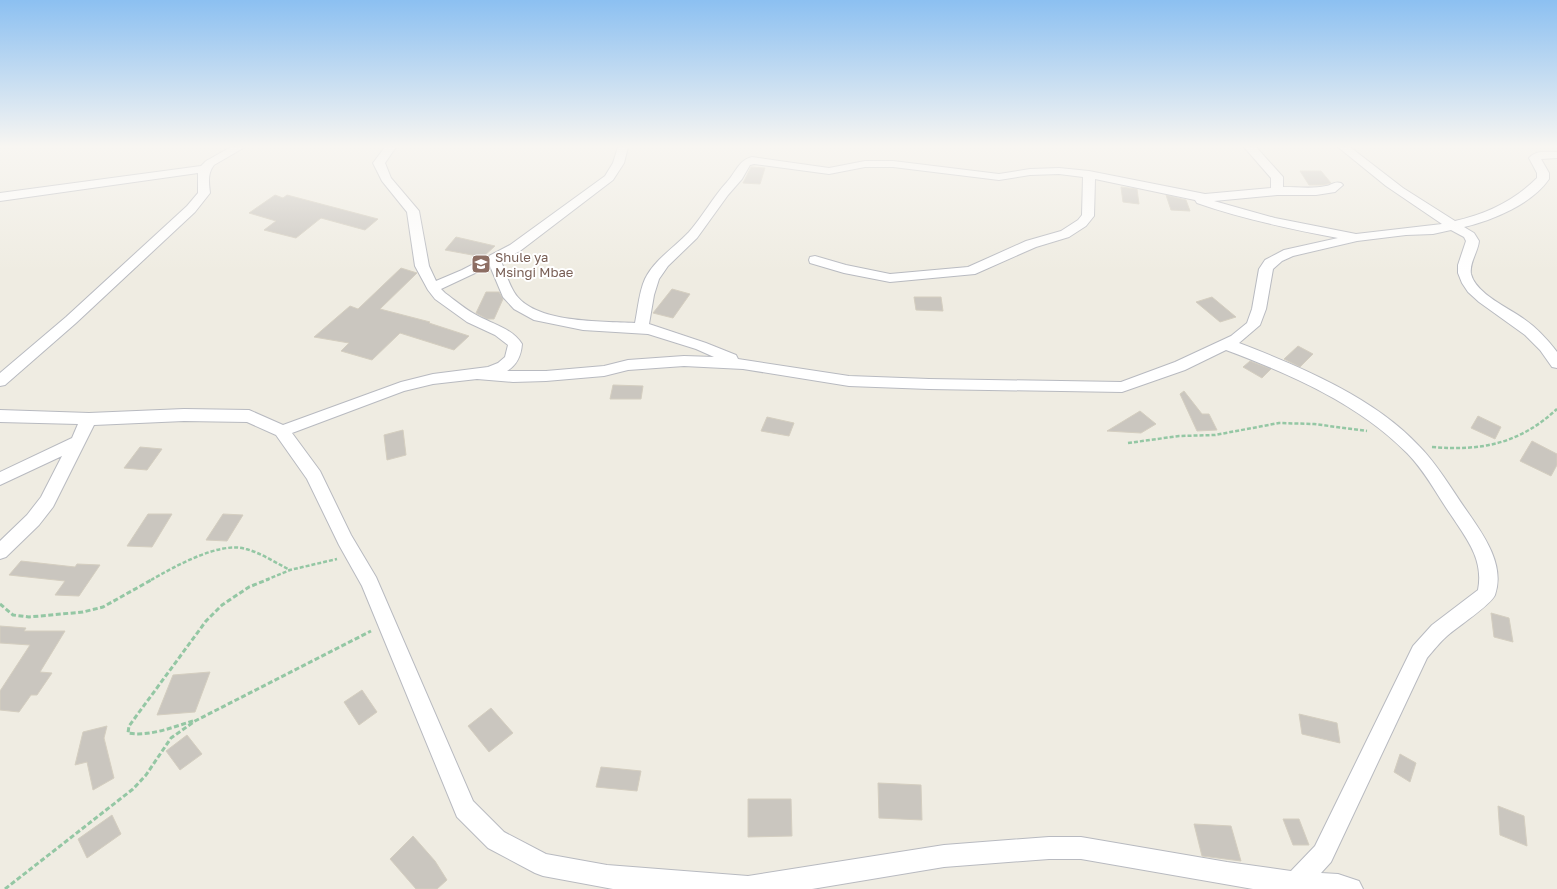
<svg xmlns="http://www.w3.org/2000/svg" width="1557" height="889" font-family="'Golos Text',sans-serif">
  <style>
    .building { fill: #cac6bf; stroke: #d4cec0 }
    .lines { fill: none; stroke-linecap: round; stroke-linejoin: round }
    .minor-casing { stroke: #b8bac0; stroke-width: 2 }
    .path-far1 { stroke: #94c7a4; stroke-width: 2.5; stroke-dasharray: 4 2; stroke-linecap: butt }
    .path { stroke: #94c7a4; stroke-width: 3; stroke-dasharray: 5 2.5; stroke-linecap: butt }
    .minor { fill: #fff; fill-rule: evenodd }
    .labels { text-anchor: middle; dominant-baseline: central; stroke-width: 4; stroke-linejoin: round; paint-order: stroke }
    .education-label { font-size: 13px; fill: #785e54; stroke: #fff; text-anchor: start }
  </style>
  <rect width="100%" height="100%" fill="#efece2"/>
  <path class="building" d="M751,167L765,168L760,184L743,183Z
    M1300,171H1321L1331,183L1323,185H1309Z
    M1121,187L1137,189L1139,204L1123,202Z
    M275,195L283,198L287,195L378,219L365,230L321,218L296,238L264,230L276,221L249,213Z
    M1166,195L1186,200L1190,211L1171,210Z
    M456,237L495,246L483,257L445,250Z
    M401,268L417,273L380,309L430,322L429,323L469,336L454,350L400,333L372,360L341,351L349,343L314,337L350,306L358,309Z
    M672,289L690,294L673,318L653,313Z
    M486,292H499L503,299L494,319H487L476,313Z
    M914,297H941L943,311L916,310Z
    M1212,297L1236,317L1220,322L1196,302Z
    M1298,346L1313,354L1300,367L1284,359Z
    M1250,361L1271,369L1262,378L1243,367Z
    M613,385L643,386L641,399H610Z
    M1184,391L1202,414H1209L1217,430L1197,431L1180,394Z
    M1140,411L1156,424L1141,433L1107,431Z
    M1478,416L1501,427L1495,439L1471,428Z
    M767,417L794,423L789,436L761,431Z
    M403,430L406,455L387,460L384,435Z
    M1532,441L1557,454V465L1551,476L1520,461Z
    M140,447L162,449L147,470L124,468Z
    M148,514H172L152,547L127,546Z
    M223,514L243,515L227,541L206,540Z
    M21,561L75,567L77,564L100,565L79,596L55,595L65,581L9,575Z
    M1491,613L1509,618L1513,642L1494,637Z
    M0,626L26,628L24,631H65L40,672L52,673L37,695H31L19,712L0,710V691L30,645L0,643Z
    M210,672L195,712L157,715L173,675Z
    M362,690L377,712L359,725L344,702Z
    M491,708L513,733L489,752L468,726Z
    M1299,714L1337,723L1340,743L1302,734Z
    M107,726L104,738L114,778L93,790L87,762L75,765L83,732Z
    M187,735L202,754L180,770L166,751Z
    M1400,754L1416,763L1410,782L1394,772Z
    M601,767L641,771L637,791L596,787Z
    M878,783L921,785L922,820L879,818Z
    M748,799H791L792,836L748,837Z
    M1498,806L1524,816L1527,846L1500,835Z
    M112,815L121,834L87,858L78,839Z
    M1283,819H1299L1309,845H1293Z
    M1194,824L1231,826L1241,861L1202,856Z
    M413,836L435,861L447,880L437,889H416L390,859Z"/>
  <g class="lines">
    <defs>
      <path id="minor" d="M231,147H245L214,165C207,174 209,183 210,193L195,212L76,323L5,385L0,386V373L66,317L187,206L198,193V173L0,201V193L201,166L206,161Z
        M385,147H396L385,163L391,178L419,211L429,266L436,281L462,270L510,245L605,176L613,163L618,147H628L624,163L613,180L520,251L501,261C505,271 508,282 514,292C533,324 602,321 635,323C638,309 639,292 645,279C655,259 674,248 689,232C703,216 713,197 727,182C736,172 739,160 752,157L829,168L865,161H893L999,174L1030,169L1059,168L1089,171L1205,194L1271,188V178L1244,147H1256L1283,177V187C1297,187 1313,189 1326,186C1332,185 1334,181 1341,183L1343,185L1335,192L1316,195H1277L1214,201L1275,218L1356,234L1442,224L1386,186L1338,147H1350L1403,188L1455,221C1486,214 1514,201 1537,178V173L1529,158C1536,150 1547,152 1557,152V158L1541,159L1549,173V179C1532,204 1493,220 1464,227L1474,233L1479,241C1478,252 1469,263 1471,274C1476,294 1509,308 1524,319C1537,328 1548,340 1557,352V368L1552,367L1540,350L1525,335L1479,302L1468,292L1462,283L1458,273V265L1466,241L1464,237L1451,230L1433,234L1406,235L1357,241L1293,256L1282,261L1273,269L1266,309L1260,325L1239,343C1299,366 1375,398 1419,446C1439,466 1453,492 1469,514C1485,537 1505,566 1495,595C1491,605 1457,627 1447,636C1440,642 1433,651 1427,658L1331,862L1321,873L1338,874L1359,881L1363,889H1253L1081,859H1049L944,867L812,889H613L543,876L535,873L488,848L457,817L362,586L339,545L307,479L276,435L247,422L184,421L94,425L53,507L39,525L6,557L0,559V541L27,515L41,497L62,456L0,485V472L72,438L78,424L0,422V410L89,413L184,409L249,410L283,425L401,382L433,374L488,367L498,363L505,357L508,345L495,335L467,322L435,299L428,290L415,266L407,212L382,181L373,163ZM754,164L829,174L865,167H893L999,180L1030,175L1059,174L1083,177L1082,215L1078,220L1061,231L1026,241L968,267L890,274L846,265L815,256L810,257L809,260L810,263L844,273L890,282L975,274L1036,247L1069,237L1086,226L1094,216L1095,179L1195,200L1197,203C1243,219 1290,229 1338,238L1284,250L1265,260L1259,269L1252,309L1247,323L1231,336L1175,362L1121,382L929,379L849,376L738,359L736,355L706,343L649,324L654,295L659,279L668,266L697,238L728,195L742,179L750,165ZM490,266L503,297L514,309L534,320L583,330L648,334L696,349L714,357L684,356L628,360L604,366L546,371H507C517,365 521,356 522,344C513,329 493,324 478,316C466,310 456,301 445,293L441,289ZM1226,350C1290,374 1359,404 1407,453C1425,471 1437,495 1451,515C1467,539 1484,560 1478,590L1432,625L1413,646L1315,846L1291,871L1227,862L1081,837H1049L944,845L748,876L607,865L546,854L504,832L473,801L376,577L351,535L320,471L292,433L404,391L433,384L477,379L513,382L546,381L604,376L628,370L684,366L743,369L849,386L929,389L1122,392L1185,370Z"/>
    </defs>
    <use href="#minor" class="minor-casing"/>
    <path class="path-far1" d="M1128,443L1179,436L1215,435L1279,423L1314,424L1367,431
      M1432,447C1482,451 1519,444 1557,409
      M151,580C174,567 219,541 246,549C261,553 276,563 290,570
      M266,580L290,570L337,559"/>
    <path class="path" d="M0,604L13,615L29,617L83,612L103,607L153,579
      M193,721C173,727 149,737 128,733L129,726L206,621L222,605L249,587L269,579
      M5,889L133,789L146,775L171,738L195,721L371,631"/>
    <use href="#minor" class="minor"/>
  </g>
  <linearGradient id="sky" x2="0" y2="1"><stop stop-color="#8cc0f1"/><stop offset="0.54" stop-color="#f8f6f2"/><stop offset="1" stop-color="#f8f6f2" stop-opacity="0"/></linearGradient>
  <rect width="1557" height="271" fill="url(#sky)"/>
  <defs>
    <symbol id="school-square" viewBox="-11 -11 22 22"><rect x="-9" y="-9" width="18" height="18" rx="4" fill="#8d6e63" stroke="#fff"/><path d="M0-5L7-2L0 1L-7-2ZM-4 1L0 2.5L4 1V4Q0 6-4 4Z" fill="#fff"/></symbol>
  </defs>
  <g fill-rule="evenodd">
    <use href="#school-square" x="470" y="253" width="22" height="22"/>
  </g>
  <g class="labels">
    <g class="education-label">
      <text x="495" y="257">Shule ya<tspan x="495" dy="15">Msingi Mbae</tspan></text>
    </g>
  </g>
</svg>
